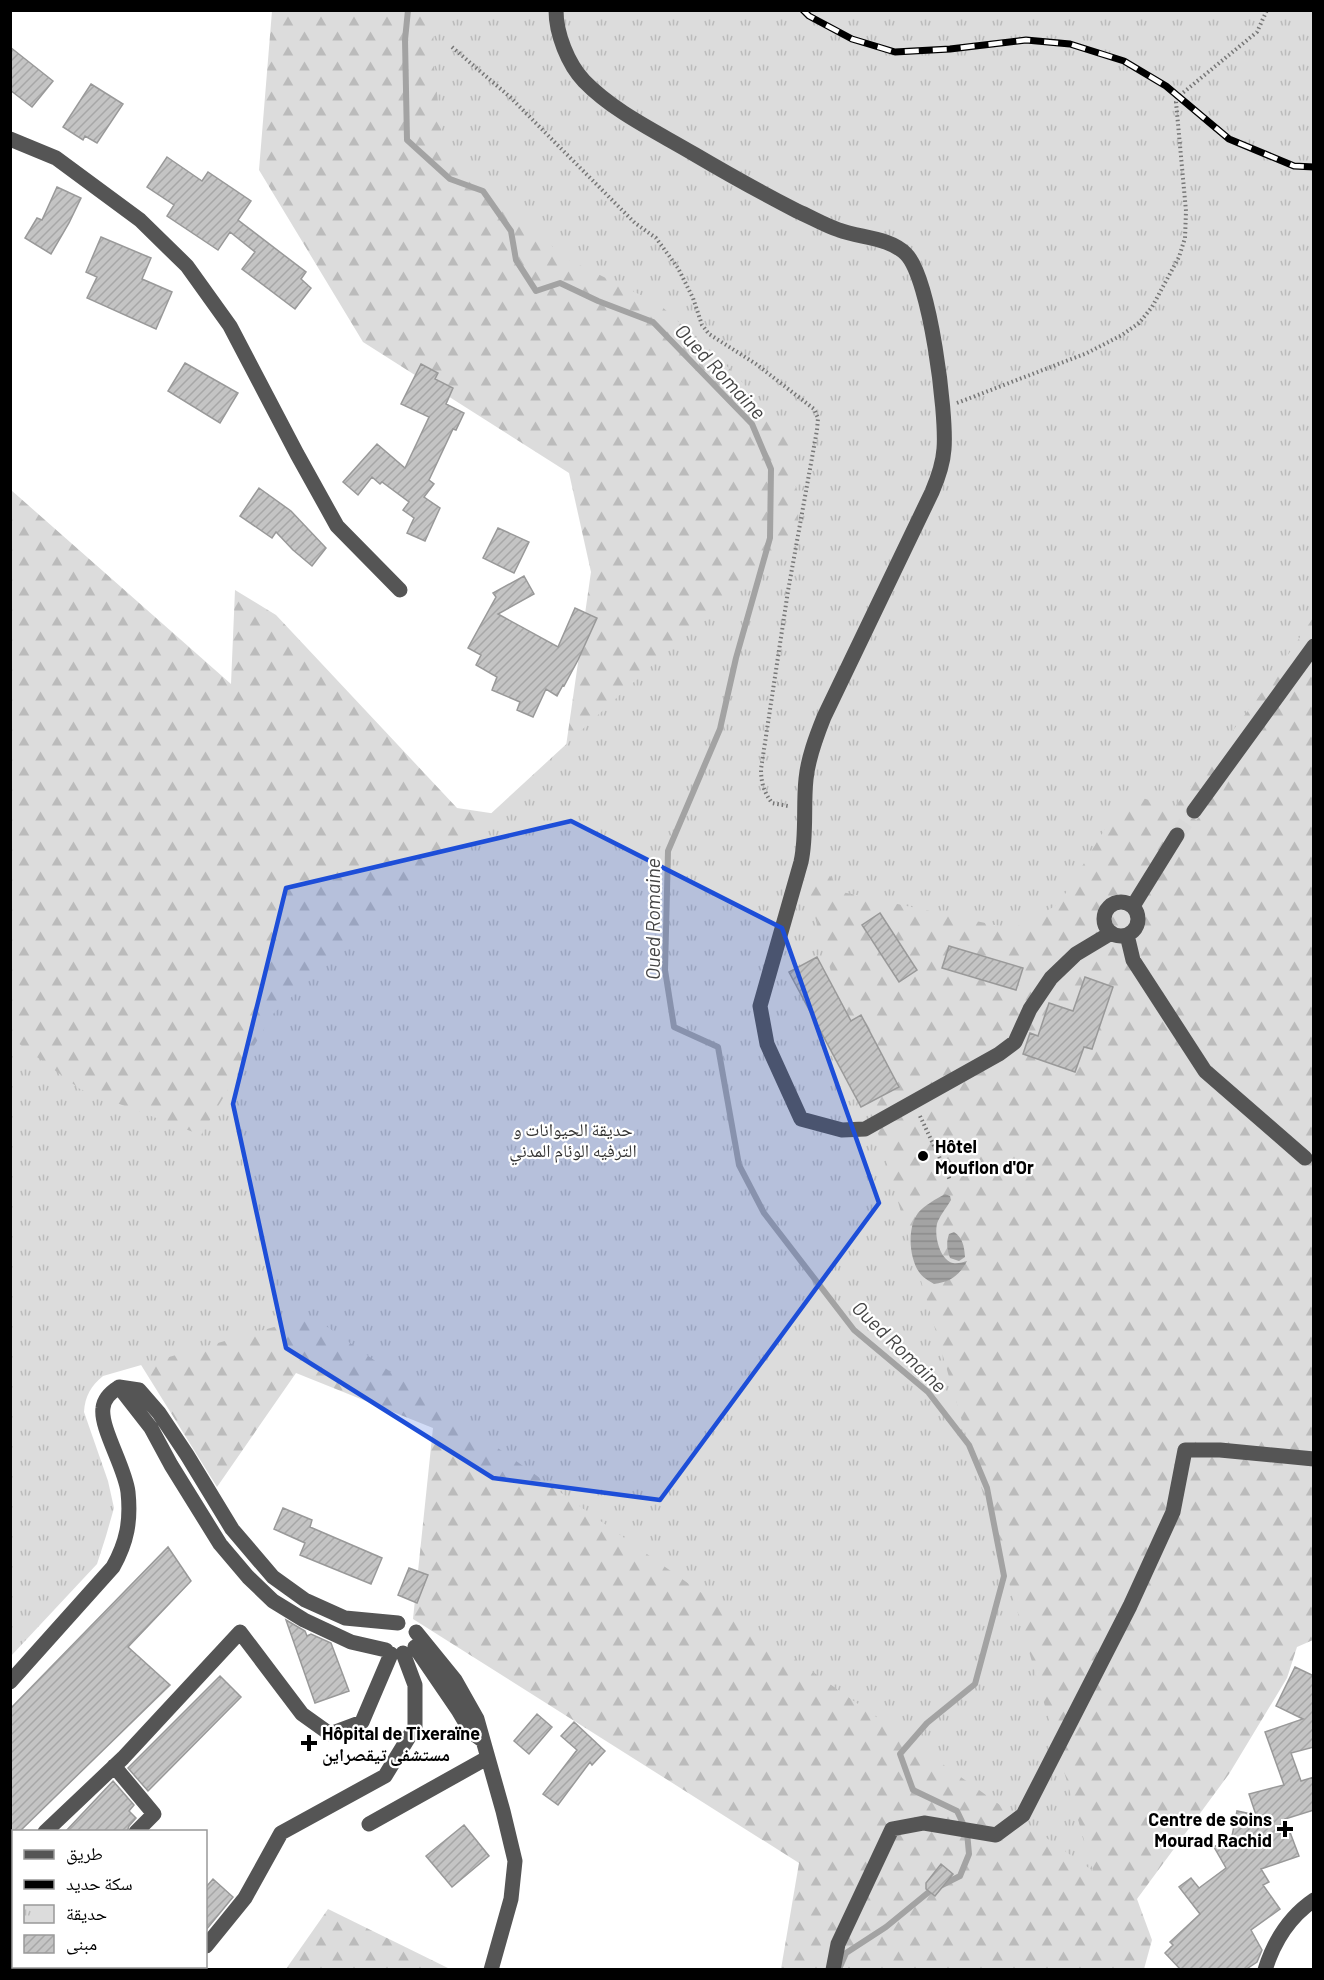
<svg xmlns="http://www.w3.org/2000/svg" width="1324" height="1980" font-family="Barlow,'Noto Naskh Arabic',sans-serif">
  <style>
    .forest { fill: url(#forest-firs) }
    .park { fill: url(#park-tufts) }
    .water { fill: url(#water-rules) }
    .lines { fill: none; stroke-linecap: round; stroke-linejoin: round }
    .stream { stroke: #a3a3a3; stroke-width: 6 }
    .building { fill: url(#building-hatch); stroke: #999; stroke-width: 1.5 }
    .minor-tunnel { stroke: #d9d9d9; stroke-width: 15; stroke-dasharray: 15 8; stroke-linecap: butt }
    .path { stroke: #777; stroke-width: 4; stroke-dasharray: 1.5 3; stroke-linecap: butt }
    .minor { stroke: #555; stroke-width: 15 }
    .rail-casing { stroke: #000; stroke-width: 7 }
    .rail { stroke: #fff; stroke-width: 4.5; stroke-dasharray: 14; stroke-linecap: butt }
    .marked { fill: #1d4ed8; fill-opacity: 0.2; stroke: #1d4ed8; stroke-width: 4.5; stroke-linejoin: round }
    .poi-dot { fill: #000; stroke: #fff; stroke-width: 2 }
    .labels { text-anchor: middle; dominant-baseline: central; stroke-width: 4.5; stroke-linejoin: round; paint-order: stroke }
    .park-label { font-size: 18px; fill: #333; stroke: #fff }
    .poi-label { font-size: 18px; font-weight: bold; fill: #000; stroke: #fff; text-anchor: start }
    .water-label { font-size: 20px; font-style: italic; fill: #444; stroke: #fff }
  </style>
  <defs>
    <pattern id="forest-firs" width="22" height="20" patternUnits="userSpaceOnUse" patternTransform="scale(1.5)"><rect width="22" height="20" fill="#dcdcdc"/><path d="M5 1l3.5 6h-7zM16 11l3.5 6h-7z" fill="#bbb"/></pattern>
    <pattern id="park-tufts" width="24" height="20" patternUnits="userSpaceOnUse" patternTransform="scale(1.5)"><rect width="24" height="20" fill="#dcdcdc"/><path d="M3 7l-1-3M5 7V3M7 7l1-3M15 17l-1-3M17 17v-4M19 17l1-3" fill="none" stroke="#bbb"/></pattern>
    <pattern id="water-rules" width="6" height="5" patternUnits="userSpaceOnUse" patternTransform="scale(1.5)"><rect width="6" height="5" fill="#a3a3a3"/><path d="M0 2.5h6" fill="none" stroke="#8b8b8b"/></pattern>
    <pattern id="building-hatch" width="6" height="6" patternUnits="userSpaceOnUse" patternTransform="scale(1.5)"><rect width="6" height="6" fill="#c4c4c4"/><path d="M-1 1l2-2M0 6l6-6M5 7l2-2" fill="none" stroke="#a7a7a7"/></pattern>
  </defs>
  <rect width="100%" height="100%" fill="#fff"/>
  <path class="forest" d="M272,11H1313V1640L1297,1647L1287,1678L1229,1774L1137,1899L1152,1940L1144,1969H1118V1968L1117,1970L781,1969L799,1863L413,1619L433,1428L296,1373L217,1487L128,1344L82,1366L11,1655V490L231,684L235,590L276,615L457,808L555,823L591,572L569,473L363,342L259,170Z
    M328,1909L450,1969H286Z"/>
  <path class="park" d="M433,11H1313V618L1266,687L1174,808L1127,793L1059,904L1013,929L842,892L826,871L804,879L1093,1871L312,1316L103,1376C91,1386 85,1396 84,1412L108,1481L114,1508L106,1536L97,1564L11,1656L10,1037L80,1089L201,1135L273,1014L799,530L792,437L732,371L659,304L563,257L510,204L443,146L434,67Z"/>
  <path class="water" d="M945,1194L950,1196L951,1200C947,1207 941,1214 938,1221C933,1232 939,1260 953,1263C958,1264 963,1262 967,1261C959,1276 950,1282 934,1284C929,1281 922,1277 919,1272C909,1257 907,1228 918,1213C925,1205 936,1199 945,1194Z
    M954,1232C963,1238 964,1246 965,1257L959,1261L950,1258C947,1249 946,1243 949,1234Z"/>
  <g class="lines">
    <path class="stream" d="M408,10L405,40L407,140L450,179L483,191L511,231L516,260L536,291L560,283L598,301L653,322L752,424L771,469L770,538L736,658L720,729L668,851L665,970L674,1027L718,1047L739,1165L764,1213L854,1330L928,1392L969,1445L987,1488L1004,1576L975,1684L927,1723L900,1754L913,1790L957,1811L967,1832L969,1854L960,1876L930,1891L886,1927L846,1953L839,1969"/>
  </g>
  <path class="building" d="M10,47L53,81L32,107L10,90Z
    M91,84L123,104L97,143L85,136L83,140L63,127Z
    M167,157L202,181L208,172L251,201L238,220L306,272L301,279L311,288L295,309L242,269L255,252L230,232L218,250L167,216L174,205L147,187Z
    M57,187L81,198L69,223L51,254L25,238L37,218L42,220Z
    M101,237L151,258L142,279L172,292L156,329L87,298L97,277L86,272Z
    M185,363L238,393L220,423L168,391Z
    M421,364L438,373L435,379L453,388L446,404L464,413L456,430L453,429L429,480L434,484L424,497L440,508L425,541L407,533L414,518L403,510L409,502L382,482L380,484L372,477L358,495L343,482L377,444L405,468L429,417L401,404Z
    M259,488L291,511L326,548L312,566L293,550L276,532L272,538L240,516Z
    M498,528L529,542L514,573L483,558Z
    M524,576L534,594L498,614L558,647L575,608L597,618L578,660L564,686L563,685L557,696L546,689L533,717L517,710L520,702L492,690L497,677L476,665L481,655L468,648L496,597L493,593Z
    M880,913L917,970L899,982L862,925Z
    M949,946L1023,968L1016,990L942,968Z
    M817,957L851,1021L861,1015L899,1087L861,1107L789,972Z
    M1085,977L1113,987L1092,1049L1084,1047L1075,1072L1023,1054L1030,1033L1038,1036L1049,1003L1073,1011Z
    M283,1508L312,1520L310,1527L382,1558L371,1584L300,1555L305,1543L274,1529Z
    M168,1547L191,1581L128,1647L170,1685L19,1832H14V1837L10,1840V1709Z
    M409,1568L428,1575L417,1603L398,1595Z
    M286,1620L305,1631L307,1636L311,1634L331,1643L349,1691L315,1703Z
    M1295,1667L1314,1676V1747L1291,1753L1301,1781L1314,1777V1810L1285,1819L1299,1856L1261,1869L1269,1882L1263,1885L1280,1909L1251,1930L1262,1950L1257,1962L1245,1970H1181L1165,1953L1173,1945L1170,1942L1200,1914L1179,1887L1191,1878L1199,1888L1226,1868L1214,1847L1232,1836L1237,1811L1256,1815L1249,1794L1284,1785L1265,1732L1303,1719L1276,1706Z
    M220,1676L241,1697L148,1791L128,1768Z
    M537,1714L552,1727L529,1754L514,1741Z
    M574,1722L605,1751L592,1765L590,1762L558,1805L543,1794L577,1750L561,1736Z
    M113,1781L134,1805L129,1811L136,1818L129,1826L127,1832H65Z
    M464,1825L489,1856L452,1887L426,1856Z
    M941,1864L953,1874L935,1896L926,1889V1883Z
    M213,1879L233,1897L206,1930V1887Z"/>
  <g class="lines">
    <path class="minor-tunnel" d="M1177,835L1194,811"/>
    <path class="path" d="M452,47L510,97L614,202L635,223L656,238L678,268L693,298L702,325L709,334L756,364L814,409L818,418L817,430L788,591L761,769C761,783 764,792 772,803L788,806
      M957,403L1087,353L1122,335L1139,323L1152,307L1179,257L1185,238L1186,211L1176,102L1179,96L1257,32L1267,10
      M920,1116L950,1180"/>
    <path class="minor" d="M556,10C556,34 568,64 584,81C614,112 657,132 694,154C728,174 762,193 797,211C811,217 824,225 839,230C860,238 889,237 906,254C930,278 947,414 944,449C943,464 938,478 932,492L824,717C816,737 808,758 806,779C803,807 807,835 801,862L760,1006L767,1044L801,1119L842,1130L865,1129L999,1054L1015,1042L1030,1009L1051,978L1076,954L1111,933
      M10,139L56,158L140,220L187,266L230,326L297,454L337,526L400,590
      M1194,811L1314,646
      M1104 919a17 17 0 1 1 34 0a17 17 0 1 1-34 0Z
      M1133,906L1177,835
      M1127,935L1133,960L1205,1071L1305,1158
      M119,1387L151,1428L171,1465L220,1544L248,1577L273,1601L304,1620L351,1642L386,1650
      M416,1632L455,1680L477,1719L503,1811L515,1861L511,1899L491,1970
      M415,1647L458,1710L471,1732L482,1740
      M10,1682L113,1567C127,1542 131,1521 128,1492C125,1467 100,1428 103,1408C104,1398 111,1392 119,1387L139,1390L159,1413L187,1455L232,1529L273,1577L305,1600L345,1618L398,1623
      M114,1766L154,1814L136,1832
      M369,1824L487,1758
      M45,1832L123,1758L240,1632L302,1714L330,1734L362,1722L391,1654
      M10,1854L14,1855
      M10,1933L14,1932
      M206,1946L245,1898L281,1833L385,1776L415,1727V1685L403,1653
      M185,1970L188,1966
      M833,1970L838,1944L892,1829L924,1823L996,1835L1023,1815L1130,1606L1173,1512L1185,1450H1220L1314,1459
      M1265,1970C1274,1941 1289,1917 1314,1900"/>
    <defs>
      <path id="rail" d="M803,10L809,16L852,39L895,52L950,49L1026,40L1070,44L1124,61L1166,86L1229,139L1294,166L1314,167"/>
    </defs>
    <use href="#rail" class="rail-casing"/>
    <use href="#rail" class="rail"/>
  </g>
  <path class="marked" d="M571,821L782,928L879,1203L660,1500L493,1478L286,1348L233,1104L286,888Z"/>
  <g class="poi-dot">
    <circle cx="923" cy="1156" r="6"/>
    <path d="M306 1734h6v6h6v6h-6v6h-6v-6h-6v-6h6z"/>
    <path d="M1282 1820h6v6h6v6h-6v6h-6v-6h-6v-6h6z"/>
  </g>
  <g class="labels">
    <g class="park-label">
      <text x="573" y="1129">حديقة الحيوانات و<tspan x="573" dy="21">الترفيه الوئام المدني</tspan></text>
    </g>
    <g class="poi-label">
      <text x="935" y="1146">Hôtel<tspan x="935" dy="21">Mouflon d'Or</tspan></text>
      <text x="322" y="1733">Hôpital de Tixeraïne<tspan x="322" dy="21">مستشفى تيقصراين</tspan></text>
      <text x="1272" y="1819" text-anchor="end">Centre de soins<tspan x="1272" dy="21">Mourad Rachid</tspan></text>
    </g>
    <g class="water-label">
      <text transform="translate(721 371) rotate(47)">Oued Romaine</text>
      <text transform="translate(652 919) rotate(-90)">Oued Romaine</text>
      <text transform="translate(900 1346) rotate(44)">Oued Romaine</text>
    </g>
  </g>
  <rect width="1324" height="1980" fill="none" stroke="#000000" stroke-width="24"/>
  <rect x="12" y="1830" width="195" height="138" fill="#ffffff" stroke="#999999" stroke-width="1.5"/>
  <rect x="24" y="1850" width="30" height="9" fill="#555555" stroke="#999999" stroke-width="1.5"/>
  <text x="66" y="1860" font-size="18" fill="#000000">طريق</text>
  <rect x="24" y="1880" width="30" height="9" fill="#000000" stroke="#999999" stroke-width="1.5"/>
  <text x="66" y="1890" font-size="18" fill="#000000">سكة حديد</text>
  <rect x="24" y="1905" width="30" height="18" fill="url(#park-tufts)" stroke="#999999" stroke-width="1.5"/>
  <text x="66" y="1920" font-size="18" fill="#000000">حديقة</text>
  <rect x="24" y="1935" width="30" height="18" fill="url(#building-hatch)" stroke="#999999" stroke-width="1.5"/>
  <text x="66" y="1950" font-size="18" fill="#000000">مبنى</text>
</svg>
